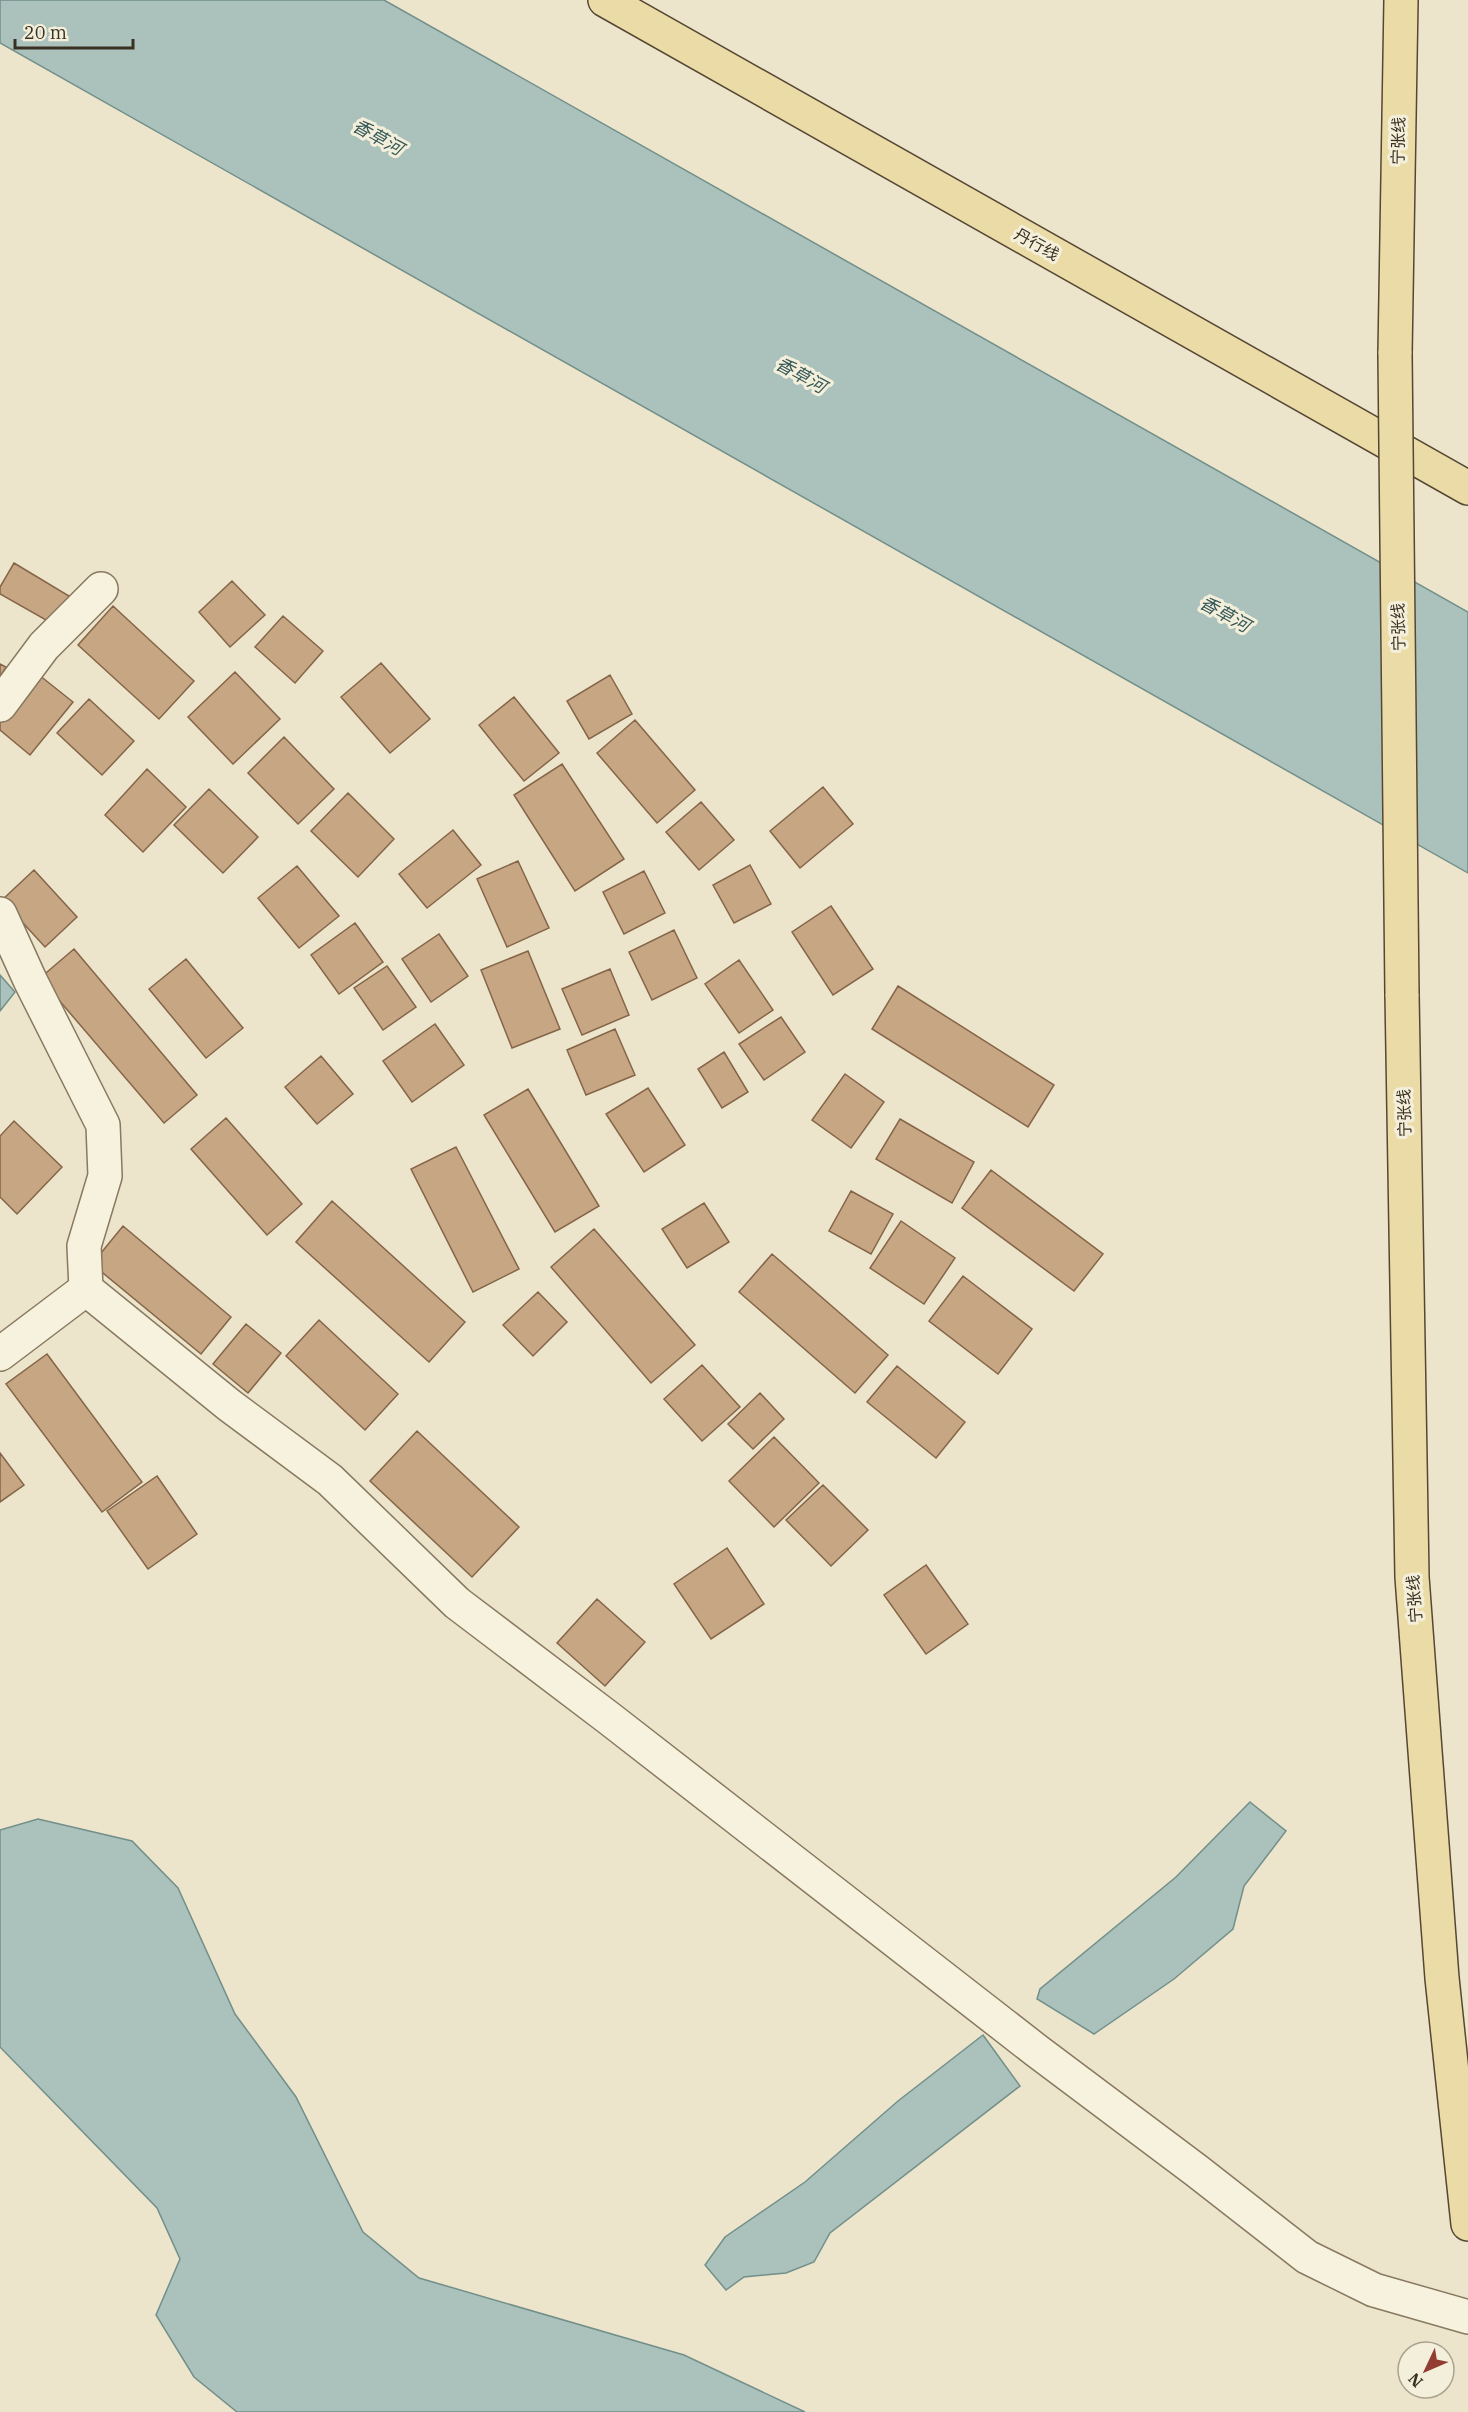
<svg xmlns="http://www.w3.org/2000/svg" width="1468" height="2412" font-family="'IBM Plex Serif','Noto Sans SC',serif">
  <style>
    .water { fill: #abc1bc; stroke: #728f8a; stroke-width: 1.5 }
    .building { fill: #c7a684; stroke: #856548; stroke-width: 1.5 }
    .lines { fill: none; stroke-linecap: round; stroke-linejoin: round }
    .minor-casing { stroke: #887960; stroke-width: 36 }
    .major-casing { stroke: #564734; stroke-width: 36 }
    .minor { stroke: #f7f2de; stroke-width: 33 }
    .major { stroke: #ebdca7; stroke-width: 33 }
    .major-bridge-casing { stroke: #564734; stroke-width: 36; stroke-linecap: butt }
    .major-bridge { stroke: #ebdca7; stroke-width: 33 }
    .labels { text-anchor: middle; dominant-baseline: central; stroke-width: 6; stroke-linejoin: round; paint-order: stroke }
    .street-label { font-size: 16px; fill: #3a3022; stroke: #f4efda }
    .water-label { font-size: 18px; font-style: italic; fill: #335758; stroke: #f4efda }
  </style>
  <rect width="100%" height="100%" fill="#ece5cb"/>
  <path class="water" d="M0,0H384L1468,612V873L0,43Z
    M0,975L15,992L0,1011Z
    M1250,1802L1286,1831L1244,1886L1233,1929L1174,1979L1094,2034L1037,1999L1040,1989L1176,1877Z
    M38,1819L132,1841L178,1888L235,2014L296,2097L363,2232L419,2278L684,2355L805,2412H237L194,2377L156,2315L180,2259L157,2208L0,2047V1830Z
    M983,2035L1020,2086L830,2233L814,2262L786,2273L744,2277L726,2290L705,2265L725,2237L805,2182L898,2101Z"/>
  <path class="building" d="M14,563L69,596L53,624L0,594V587Z
    M232,581L265,615L230,647L199,612Z
    M113,606L194,681L159,719L78,645Z
    M283,616L323,651L295,683L255,647Z
    M381,663L430,719L390,753L341,697Z
    M0,664L6,667L0,677Z
    M235,672L280,719L233,764L188,717Z
    M39,675L73,702L30,755L0,730V723Z
    M610,675L632,714L589,739L567,701Z
    M514,697L559,753L524,781L479,725Z
    M89,699L134,741L102,775L57,733Z
    M635,720L695,790L657,823L597,753Z
    M284,737L334,789L298,824L248,773Z
    M562,764L624,859L575,891L514,795Z
    M147,769L186,807L143,852L105,815Z
    M823,787L853,824L800,868L770,831Z
    M209,789L258,837L223,873L174,825Z
    M348,793L394,839L358,877L311,831Z
    M701,802L734,840L699,870L666,832Z
    M453,830L481,865L427,908L399,874Z
    M518,861L549,928L507,947L477,879Z
    M750,865L771,904L734,923L713,885Z
    M297,866L339,916L299,948L258,898Z
    M34,870L77,917L45,947L2,900Z
    M644,871L665,913L624,934L603,892Z
    M831,906L873,969L833,995L792,932Z
    M355,923L383,962L339,994L311,955Z
    M674,930L697,978L652,1000L629,952Z
    M439,934L468,976L431,1002L402,959Z
    M74,949L197,1095L164,1123L40,978Z
    M528,951L560,1029L512,1048L481,970Z
    M186,959L243,1028L206,1058L149,989Z
    M739,960L773,1010L739,1033L705,984Z
    M387,966L416,1007L383,1030L354,988Z
    M610,969L629,1015L582,1035L562,989Z
    M898,986L1054,1085L1028,1127L872,1029Z
    M781,1017L805,1052L764,1080L739,1044Z
    M435,1024L464,1065L412,1102L383,1061Z
    M615,1029L635,1075L586,1095L567,1050Z
    M724,1052L748,1092L722,1108L698,1069Z
    M321,1056L353,1094L317,1124L285,1087Z
    M845,1074L884,1102L851,1148L812,1120Z
    M648,1088L685,1145L644,1172L606,1114Z
    M528,1089L599,1206L555,1232L484,1115Z
    M226,1118L302,1204L267,1235L191,1149Z
    M900,1119L974,1162L952,1203L876,1159Z
    M14,1121L62,1167L17,1214L0,1197V1136Z
    M456,1147L519,1269L473,1292L411,1169Z
    M991,1170L1103,1254L1074,1291L962,1208Z
    M851,1191L893,1214L871,1254L829,1231Z
    M332,1201L465,1322L429,1362L296,1242Z
    M704,1203L729,1242L687,1268L662,1229Z
    M901,1221L955,1258L924,1304L870,1268Z
    M123,1226L231,1317L201,1354L92,1264Z
    M594,1229L695,1345L651,1383L551,1267Z
    M772,1254L888,1355L855,1393L739,1292Z
    M963,1276L1032,1329L998,1374L929,1321Z
    M538,1292L567,1322L533,1356L503,1325Z
    M319,1320L398,1394L365,1430L286,1356Z
    M246,1324L281,1353L248,1393L213,1364Z
    M47,1354L142,1482L102,1512L6,1384Z
    M702,1365L740,1407L702,1441L664,1399Z
    M897,1366L965,1422L936,1458L867,1402Z
    M760,1393L784,1419L753,1449L728,1424Z
    M417,1431L519,1527L472,1577L370,1481Z
    M774,1437L819,1483L774,1527L729,1481Z
    M0,1453L24,1485L0,1502Z
    M157,1476L197,1534L148,1569L107,1511Z
    M823,1485L868,1530L831,1566L786,1520Z
    M727,1548L764,1604L711,1639L674,1584Z
    M926,1565L968,1624L926,1654L884,1595Z
    M597,1599L645,1642L605,1686L557,1643Z"/>
  <g class="lines">
    <defs>
      <path id="minor" d="M0,705L44,646L101,589
        M0,914L30,980L103,1125L105,1176L84,1246L86,1289
        M0,1354L86,1289L229,1405L330,1480L457,1603L610,1719L1037,2051L1197,2171L1307,2257L1374,2290L1468,2317"/>
      <path id="major" d="M605,0L1468,488
        M1395,354L1401,0
        M1402,994L1412,1577L1442,1978L1468,2224"/>
    </defs>
    <use href="#minor" class="minor-casing"/>
    <use href="#major" class="major-casing"/>
    <use href="#minor" class="minor"/>
    <use href="#major" class="major"/>
    <defs>
      <path id="major-bridge" d="M1395,354L1402,994"/>
    </defs>
    <use href="#major-bridge" class="major-bridge-casing"/>
    <use href="#major-bridge" class="major-bridge"/>
  </g>
  <g class="labels">
    <g class="street-label">
      <text transform="translate(1398 141) rotate(-89)">宁张线</text>
      <text transform="translate(1037 244) rotate(29)">丹行线</text>
      <text transform="translate(1398 627) rotate(-91)">宁张线</text>
      <text transform="translate(1404 1113) rotate(-91)">宁张线</text>
      <text transform="translate(1414 1599) rotate(-94)">宁张线</text>
    </g>
    <g class="water-label">
      <text transform="translate(378 137) rotate(29)">香草河</text>
      <text transform="translate(801 375) rotate(29)">香草河</text>
      <text transform="translate(1225 614) rotate(29)">香草河</text>
    </g>
  </g>
  <g transform="translate(1426 2370) rotate(226)"><circle r="28" fill="#f4efda" stroke="#aaa390" stroke-width="1.5"/>
  <path d="M0-4.5L10 22L0 15L-10 22Z" fill="#933c34"/>
  <text y="-9" font-size="16" font-weight="bold" text-anchor="middle" fill="#3a3022">N</text>
  </g>
  <path d="M15 39v9h118v-9" fill="none" stroke="#3a3022" stroke-width="3"/>
  <text x="24" y="39" font-size="18" fill="#3a3022" stroke="#f4efda" stroke-width="4.5" paint-order="stroke">20 m</text>
</svg>
